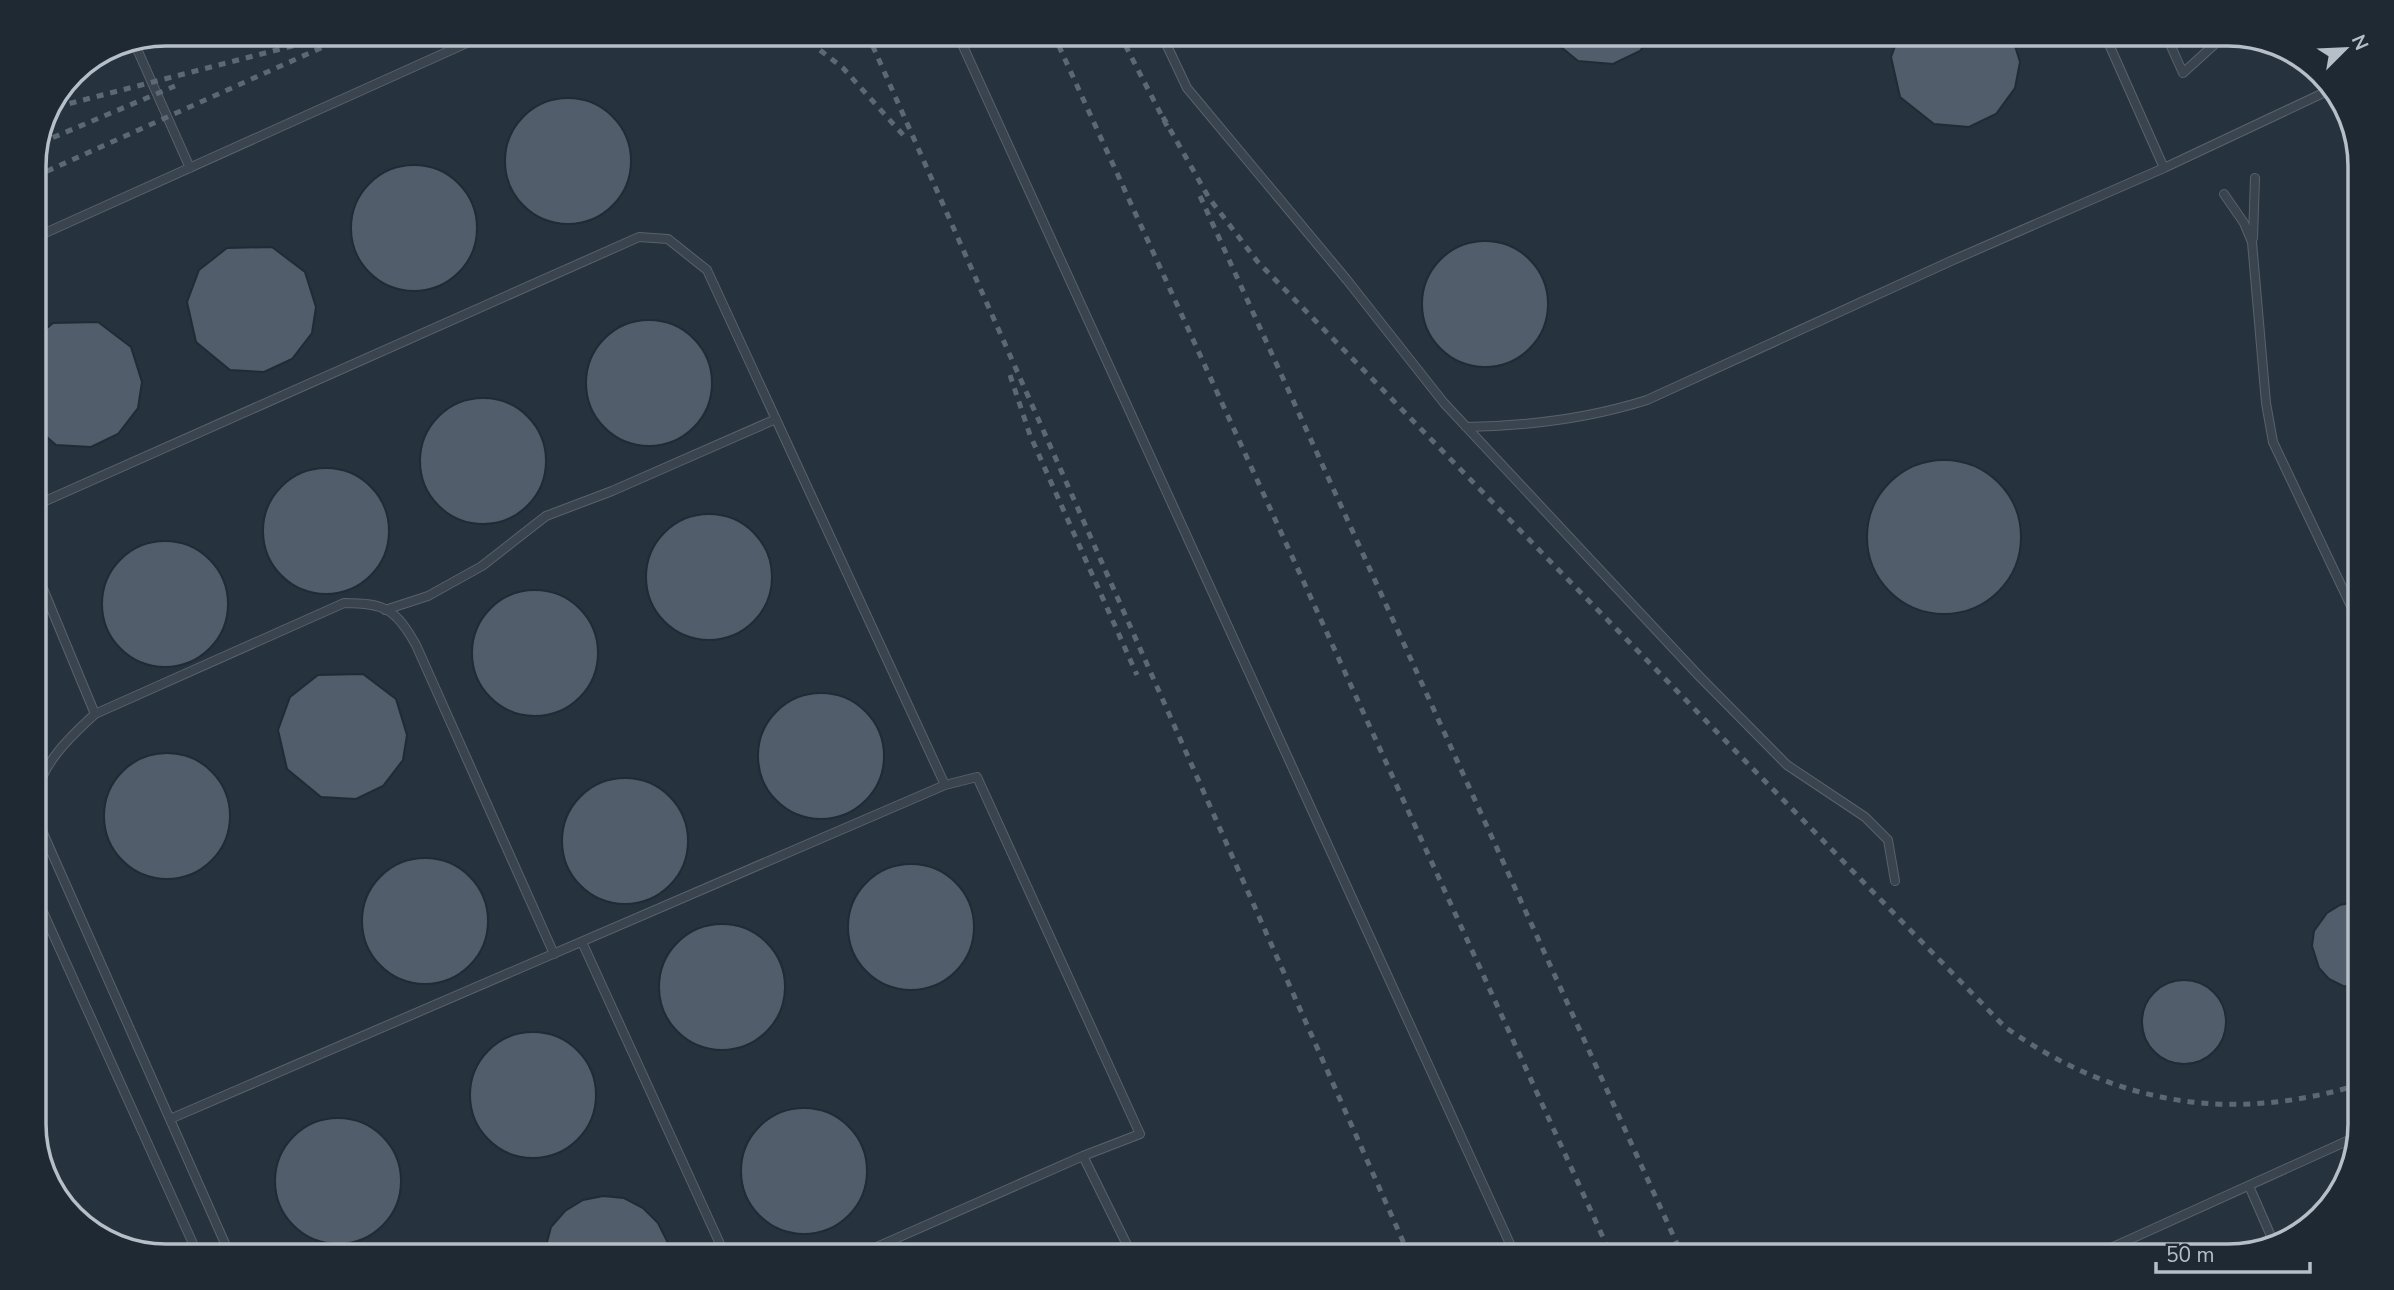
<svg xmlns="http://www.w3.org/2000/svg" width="2394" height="1290" font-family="'Nunito Sans',sans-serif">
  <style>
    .building { fill: #515d6b; stroke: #212b35; stroke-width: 2 }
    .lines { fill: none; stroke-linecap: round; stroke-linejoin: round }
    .service-casing { stroke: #58626b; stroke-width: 10 }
    .service { stroke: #3a444e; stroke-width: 8 }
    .rail { stroke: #5c6874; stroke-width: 5; stroke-dasharray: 7 7; stroke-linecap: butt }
    .rim { fill: none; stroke: #b6bfc8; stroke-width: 3.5 }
  </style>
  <rect width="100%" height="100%" fill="#26323d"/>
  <path class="building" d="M1653,33L1640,51L1613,64L1578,61L1544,33Z
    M1900,33H2011L2020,62L2015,88L1996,114L1969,127L1934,124L1900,97L1891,57Z
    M505 161a63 63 0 1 1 126 0a63 63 0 1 1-126 0Z
    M351 228a63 63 0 1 1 126 0a63 63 0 1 1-126 0Z
    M1422 304a63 63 0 1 1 126 0a63 63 0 1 1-126 0Z
    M272,247L305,272L316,307L312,333L292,359L264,372L230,370L196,342L187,302L199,270L227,248Z
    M586 383a63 63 0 1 1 126 0a63 63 0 1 1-126 0Z
    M98,322L131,347L142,382L138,408L118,434L91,447L56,445L34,426V339L53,323Z
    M420 461a63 63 0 1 1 126 0a63 63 0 1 1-126 0Z
    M1867 537a77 77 0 1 1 154 0a77 77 0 1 1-154 0Z
    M263 531a63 63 0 1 1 126 0a63 63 0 1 1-126 0Z
    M646 577a63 63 0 1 1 126 0a63 63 0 1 1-126 0Z
    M102 604a63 63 0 1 1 126 0a63 63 0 1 1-126 0Z
    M472 653a63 63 0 1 1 126 0a63 63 0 1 1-126 0Z
    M363,674L396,699L407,735L403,760L383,786L356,799L321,797L287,769L278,730L290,697L318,675Z
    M758 756a63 63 0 1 1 126 0a63 63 0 1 1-126 0Z
    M104 816a63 63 0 1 1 126 0a63 63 0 1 1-126 0Z
    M562 841a63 63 0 1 1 126 0a63 63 0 1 1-126 0Z
    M362 921a63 63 0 1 1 126 0a63 63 0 1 1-126 0Z
    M848 927a63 63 0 1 1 126 0a63 63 0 1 1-126 0Z
    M2355,902L2361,903V987H2358L2343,986L2329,979L2319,968L2312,946L2314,931L2327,913L2340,905Z
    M659 987a63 63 0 1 1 126 0a63 63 0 1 1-126 0Z
    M2142 1022a42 42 0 1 1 84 0a42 42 0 1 1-84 0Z
    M470 1095a63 63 0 1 1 126 0a63 63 0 1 1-126 0Z
    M741 1171a63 63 0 1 1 126 0a63 63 0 1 1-126 0Z
    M275 1181a63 63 0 1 1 126 0a63 63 0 1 1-126 0Z
    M603,1196L624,1198L643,1208L658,1223L667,1241L669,1257H543L551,1227L565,1211L583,1200Z"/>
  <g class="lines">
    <defs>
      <path id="service" d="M957,33L1516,1257
        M1161,33L1187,88L1347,280L1444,403L1699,676L1787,765L1865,817L1888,840L1895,881
        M2104,33L2164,168L2334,88
        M2165,33L2183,73L2227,33
        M1164,39L1179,33
        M133,40L190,168
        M2224,194L2244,223L2252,242L2266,403L2273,442L2361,627
        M34,238L489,33
        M2253,238L2255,178
        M1466,427C1528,426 1587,419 1647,400L1951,261L2164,168
        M34,506L639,237L668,239L707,270L945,785L977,777L1140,1134L1083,1156L1133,1257
        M34,567L95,714
        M385,610L428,596L482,566L546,516L612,491L776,419
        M34,892L199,1257
        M582,942L726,1257
        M170,1119L945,785
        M2249,1186L2274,1243
        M231,1257L43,833C41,823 36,811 37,800C37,767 73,734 95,714L344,603C385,603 396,609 416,645L554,954
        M854,1257L1083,1156
        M2091,1257L2358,1136"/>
    </defs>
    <use href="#service" class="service-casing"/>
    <use href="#service" class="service"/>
    <path class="rail" d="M798,33L843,68L905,137
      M867,33L1410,1257
      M1053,33L1612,1257
      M1119,33L1167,126
      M56,107L327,37
      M1163,117L1209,198L1257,261L2005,1027C2116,1105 2231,1124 2361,1084
      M40,143L175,86
      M34,177L354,33
      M1200,196L1683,1257
      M1010,375L1030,435L1137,675"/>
  </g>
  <path d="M0 0H2394V1290H0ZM166 46H2228A120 120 0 0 1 2348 166V1124A120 120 0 0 1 2228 1244H166A120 120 0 0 1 46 1124V166A120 120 0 0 1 166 46Z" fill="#1f2933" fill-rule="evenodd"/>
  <path class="rim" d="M166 46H2228A120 120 0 0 1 2348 166V1124A120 120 0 0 1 2228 1244H166A120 120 0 0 1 46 1124V166A120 120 0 0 1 166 46Z"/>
  <g transform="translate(2345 49) rotate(66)" stroke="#1f2933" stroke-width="5" paint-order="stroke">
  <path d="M0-5L12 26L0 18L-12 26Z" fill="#b6bfc8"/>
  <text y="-10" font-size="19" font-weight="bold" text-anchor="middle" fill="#b6bfc8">N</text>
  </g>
  <path d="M2156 1262v10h154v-10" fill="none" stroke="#b6bfc8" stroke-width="3.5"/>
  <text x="2166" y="1262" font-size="21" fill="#b6bfc8" stroke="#1f2933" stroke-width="5" paint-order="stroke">50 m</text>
</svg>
